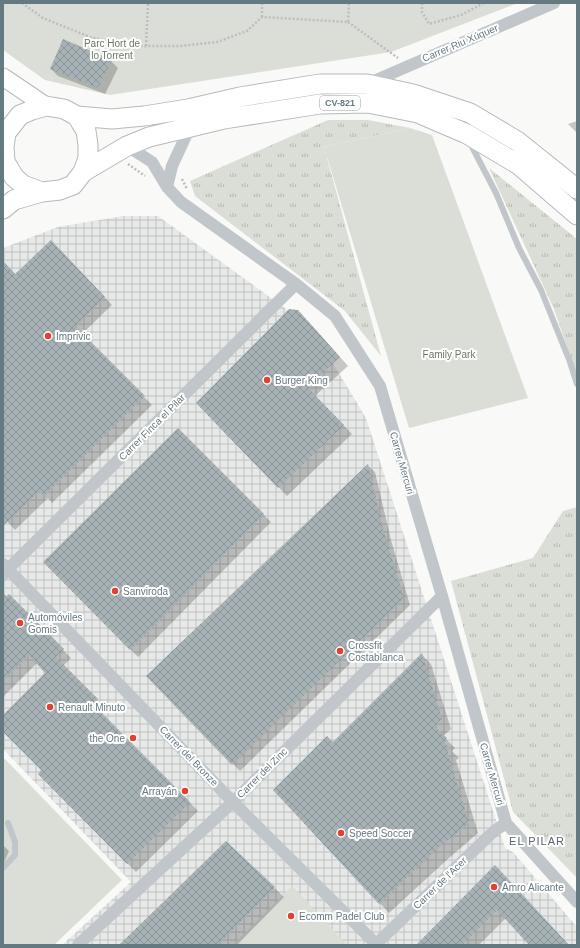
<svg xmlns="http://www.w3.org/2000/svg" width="580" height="948" font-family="Helvetica,sans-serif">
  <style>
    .industrial { fill: url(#industrial-grid) }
    .grass { fill: url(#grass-tufts) }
    .green { fill: #daded6 }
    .shadow { fill: #0003 }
    .building { fill: url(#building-cross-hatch) }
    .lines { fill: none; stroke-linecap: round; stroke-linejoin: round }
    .secondary-casing { stroke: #b3babd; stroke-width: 19 }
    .primary-casing { stroke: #b4babd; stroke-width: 21 }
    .path { stroke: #bbbfc1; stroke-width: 2.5; stroke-dasharray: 2 2; stroke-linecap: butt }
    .lane { stroke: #c0c6c9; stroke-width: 6 }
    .street { stroke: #c0c6c9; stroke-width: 12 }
    .secondary { stroke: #fff; stroke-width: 17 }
    .primary { stroke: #fff; stroke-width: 19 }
    .poi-dot { fill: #e04130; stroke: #fff; stroke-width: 1.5 }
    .labels { text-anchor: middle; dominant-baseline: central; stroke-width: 4; stroke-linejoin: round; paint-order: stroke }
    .shield { fill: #fff; stroke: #93a1a7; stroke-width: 1 }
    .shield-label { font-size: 9px; font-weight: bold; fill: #657981 }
    .park-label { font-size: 10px; fill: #6a7963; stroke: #fff }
    .street-label { font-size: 10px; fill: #657981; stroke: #fff }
    .poi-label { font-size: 10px; fill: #657981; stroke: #fff; text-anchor: start }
    .neighbourhood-label { font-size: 11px; letter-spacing: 1px; fill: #56666c; stroke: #fff }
  </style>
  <defs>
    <pattern id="industrial-grid" width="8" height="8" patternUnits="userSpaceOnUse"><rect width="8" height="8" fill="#e7e9e8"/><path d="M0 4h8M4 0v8" fill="none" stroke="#bfc2c1"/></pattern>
    <pattern id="grass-tufts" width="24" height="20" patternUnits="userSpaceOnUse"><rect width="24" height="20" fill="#daded6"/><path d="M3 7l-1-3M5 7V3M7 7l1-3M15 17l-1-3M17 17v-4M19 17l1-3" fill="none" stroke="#b4b9b3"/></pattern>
    <pattern id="building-cross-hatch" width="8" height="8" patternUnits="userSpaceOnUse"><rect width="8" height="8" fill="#a7b2b6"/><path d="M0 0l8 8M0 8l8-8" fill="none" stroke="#8c9699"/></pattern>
  </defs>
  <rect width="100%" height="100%" fill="#f9f9f7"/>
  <path class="industrial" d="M123,216H158L311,327L366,418L505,848L513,852L577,927V945H62L131,882L3,749V248L58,227Z"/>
  <path class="grass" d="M328,120H368L410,128L324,147L381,356L345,311L195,196L190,181Z
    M489,168L577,239V376L554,309Z
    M577,507V878L513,812L451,581L533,558L563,511Z"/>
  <path class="green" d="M3,3H518L391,52L110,95L45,80L3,50Z
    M410,128L432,135L528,398L409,428L324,147Z
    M3,757L122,880L54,945H3Z
    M292,886L347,945H233Z"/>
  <path class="shadow" d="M111,61L118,68L105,94L58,76L51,69Z
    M577,121V133L568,124Z
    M59,249L112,305L82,334L152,405L52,503L48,498L15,530L3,517V261L16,275Z
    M307,320L348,366L315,396L352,434L287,496L197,403Z
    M178,430L271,522L138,657L45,562Z
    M368,466L375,472L391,540L410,605L240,771L147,676Z
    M3,593L7,597L9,596L71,658L63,666L105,708L101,713L198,811L136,872L39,774L43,770L3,731V716L47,673L37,663L3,697Z
    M422,655L431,664L451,729L443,736L455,748L452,751L459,758L456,760L478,833L449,858L389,913L274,790L333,743Z
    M226,842L284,897L237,945H121Z
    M3,845L9,851L3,865Z
    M495,866L568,945H530L506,918L479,945H418Z"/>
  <path class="building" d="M63,39L112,60L98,88L50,69Z
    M51,240L105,297L75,326L145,396L44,496L39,491L3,526V261L15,274Z
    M289,309L298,310L340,357L307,387L344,425L278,488L196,403Z
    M178,428L264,514L130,650L43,562Z
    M368,464L384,532L404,598L232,765L146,676Z
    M9,594L64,649L56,657L98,699L93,704L190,802L127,864L38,774L41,770L3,732V715L45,673L29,655L3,680V600Z
    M422,653L442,719L434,726L447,738L443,741L451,749L447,750L469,823L438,848L379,904L273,790L327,736L333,742Z
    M226,841L275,887L218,945H119Z
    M495,865L569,945H529L497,910L462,945H416Z"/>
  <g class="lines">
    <defs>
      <path id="secondary" d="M3,77L46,106"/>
      <path id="primary" d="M77,116L86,131L88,145V158L83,172L73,185L60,190L42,192L23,185L14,177L5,162L4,147L6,133L20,115L32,110L46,106L64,109L77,116L112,119L144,116L188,109L240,97L320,84H367L413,94L470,113L517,141L577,189
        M83,172L127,146L149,137L224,119L320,104L368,103L418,113L467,134L519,165L577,215
        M3,209L14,200L42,192"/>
    </defs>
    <use href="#secondary" class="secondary-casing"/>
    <use href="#primary" class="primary-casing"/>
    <path class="path" d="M22,3L43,18L90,37L126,46H180L217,42L247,31L262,17L348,22L349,3
      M422,3V12L429,24L461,15L484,3
      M262,17V3
      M348,22L398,58
      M146,46L148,3
      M128,164L145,176
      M182,179L187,189"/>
    <path class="lane" d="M469,141L496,193L519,248L541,290L570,362L577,384
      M3,579L10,572
      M3,868L15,855V842L8,823"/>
    <path class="street" d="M367,84L554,3
      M127,146L152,162L167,187L181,202L296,284L335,316L380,386L442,596L506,823L577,902
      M167,187L172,166L190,127
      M3,564L233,802L377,945
      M8,569L296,284
      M78,945L233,802L442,596
      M375,945L493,832L506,823"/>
    <use href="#secondary" class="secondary"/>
    <use href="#primary" class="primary"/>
  </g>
  <g class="poi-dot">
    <circle cx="48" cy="336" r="4"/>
    <circle cx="267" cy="380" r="4"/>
    <circle cx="115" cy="591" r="4"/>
    <circle cx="20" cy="623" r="4"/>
    <circle cx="340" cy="651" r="4"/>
    <circle cx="50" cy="707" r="4"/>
    <circle cx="133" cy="738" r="4"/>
    <circle cx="185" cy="791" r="4"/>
    <circle cx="341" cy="833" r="4"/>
    <circle cx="494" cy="887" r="4"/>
    <circle cx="291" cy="916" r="4"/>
  </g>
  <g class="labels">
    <rect class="shield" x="320" y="96" width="40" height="14" rx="3"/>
    <g class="shield-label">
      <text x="340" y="103">CV-821</text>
    </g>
    <g class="park-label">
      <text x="112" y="43">Parc Hort de<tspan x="112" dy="12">lo Torrent</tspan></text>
      <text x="449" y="354">Family Park</text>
    </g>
    <g class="street-label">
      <text transform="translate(460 43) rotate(-23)">Carrer Riu Xúquer</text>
      <text transform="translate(152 427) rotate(-45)">Carrer Finca el Pilar</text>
      <text transform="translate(402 463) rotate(74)">Carrer Mercuri</text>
      <text transform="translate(189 756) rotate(46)">Carrer del Bronze</text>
      <text transform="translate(262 773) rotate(-45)">Carrer del Zinc</text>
      <text transform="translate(492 774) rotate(74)">Carrer Mercuri</text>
      <text transform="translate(440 883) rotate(-44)">Carrer de l'Acer</text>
    </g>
    <g class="poi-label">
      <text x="56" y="336">Imprivic</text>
      <text x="275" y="380">Burger King</text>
      <text x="123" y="591">Sanviroda</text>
      <text x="28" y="617">Automóviles<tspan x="28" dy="12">Gomis</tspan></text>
      <text x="348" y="645">Crossfit<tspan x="348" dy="12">Costablanca</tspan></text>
      <text x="58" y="707">Renault Minuto</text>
      <text x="125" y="738" text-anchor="end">the One</text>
      <text x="177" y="791" text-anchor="end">Arrayán</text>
      <text x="349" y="833">Speed Soccer</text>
      <text x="502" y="887">Amro Alicante</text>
      <text x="299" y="916">Ecomm Padel Club</text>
    </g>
    <g class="neighbourhood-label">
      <text x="537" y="841">EL PILAR</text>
    </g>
  </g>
  <rect width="580" height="948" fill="none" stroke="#657981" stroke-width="8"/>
</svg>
